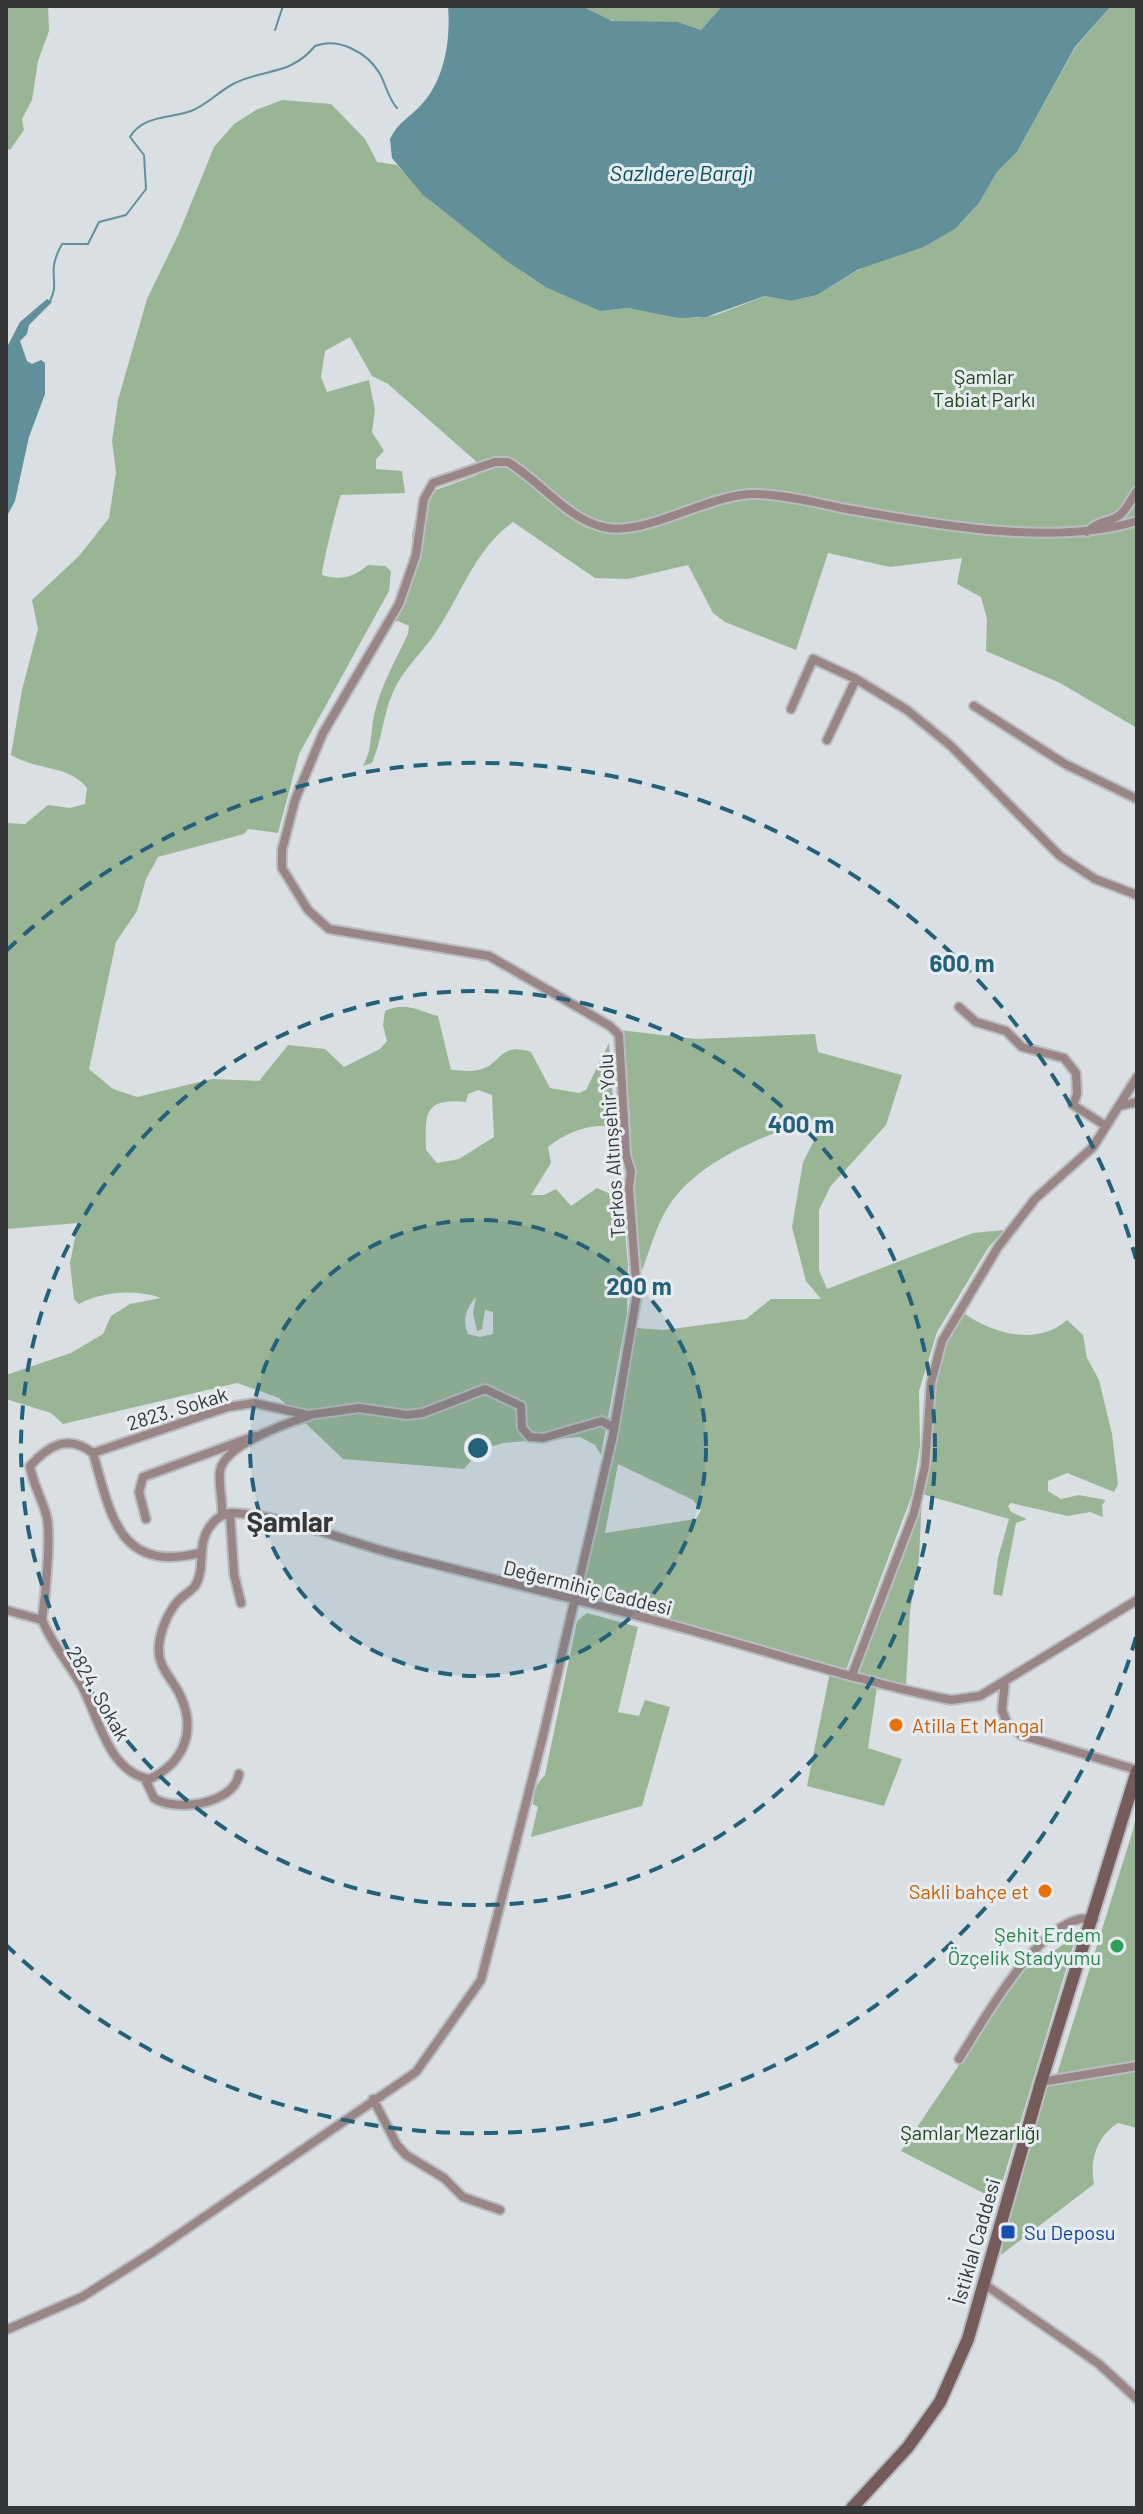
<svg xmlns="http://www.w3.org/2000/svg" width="1143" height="2514" font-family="Barlow,sans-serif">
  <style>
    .green { fill: #9ab496; fill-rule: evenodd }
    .water { fill: #61909b }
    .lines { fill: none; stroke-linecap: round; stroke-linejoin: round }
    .stream { stroke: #61909b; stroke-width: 2 }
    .minor-casing { stroke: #b9bdc1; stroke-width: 12 }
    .secondary-casing { stroke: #b9bdc1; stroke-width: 16 }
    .minor { stroke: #998585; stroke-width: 8 }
    .secondary { stroke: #765b5b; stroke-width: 12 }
    .ring { fill: none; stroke: #246178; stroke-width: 4; stroke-dasharray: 14 10 }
    .food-dot { fill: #e8710a; stroke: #e7ecf1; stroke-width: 3 }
    .leisure-dot { fill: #2e9e5b; stroke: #e7ecf1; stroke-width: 3 }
    .transit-dot { fill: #1a4fb4; stroke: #e7ecf1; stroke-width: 3 }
    .labels { text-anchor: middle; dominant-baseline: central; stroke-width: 6; stroke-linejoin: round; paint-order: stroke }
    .park-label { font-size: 20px; fill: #21481c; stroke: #e7ecf1 }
    .street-label { font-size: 20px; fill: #353738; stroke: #e7ecf1 }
    .food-label { font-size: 20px; fill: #c56008; stroke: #e7ecf1; text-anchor: start }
    .leisure-label { font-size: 20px; fill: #27864d; stroke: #e7ecf1; text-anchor: end }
    .transit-label { font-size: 20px; fill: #164399; stroke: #e7ecf1; text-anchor: start }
    .water-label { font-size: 22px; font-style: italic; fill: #044d5a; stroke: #e7ecf1 }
    .district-label { font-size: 28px; font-weight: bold; fill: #353738; stroke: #e7ecf1 }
    .centre { fill: #246178; stroke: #e7ecf1; stroke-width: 4 }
    .ring-label { font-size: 24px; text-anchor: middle; font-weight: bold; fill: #246178; stroke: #e7ecf1; stroke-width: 6; stroke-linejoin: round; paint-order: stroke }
  </style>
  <rect width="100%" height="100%" fill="#dadfe3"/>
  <path class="green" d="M6,6H48L49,31L38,61L32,100L22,119L24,130L10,150L6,148Z
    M557,6H722L701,30L678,22L622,23L599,17L581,6Z
    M1111,6H1137V728L1060,683L986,651L987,619L981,597L957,584L962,558L890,567L828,553L796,650L725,622L713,613L688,565L628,579L595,578L513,522C475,549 461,595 436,632C422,653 403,669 393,692C383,715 382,740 372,763L363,766C373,749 370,730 375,711C382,684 396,659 408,634L409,626L398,621L390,623L416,568L412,534L420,505L433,491L477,475L478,463L388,384L372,376L350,337L325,351L321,377L327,392L369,380L375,410L372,432L384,451L376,459V469L402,471L405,493L341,495C338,500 321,571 322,575C340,581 354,577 368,565L385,566L391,571L389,591L299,754L278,833L248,829L244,834L158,857L146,879L137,911L116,942L89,1069L113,1089L137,1097L212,1079L259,1081L288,1045L325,1049L344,1067L380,1049L387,1041L383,1025L385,1011C407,1001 417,1011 438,1016L451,1070C459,1070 469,1072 478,1070C501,1066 499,1041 531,1052L550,1088L579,1093L586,1090L609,1043L615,1128C593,1121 565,1133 548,1147L551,1163L531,1195H544L556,1189L571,1206L597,1188L622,1199L628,1265L627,1314L601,1455L595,1445L580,1437L503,1443L480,1450L464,1469L343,1459L279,1398L237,1383L63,1424L51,1413L6,1399V1375L71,1353L103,1334L111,1316L130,1304L161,1298C136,1289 103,1291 79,1304L74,1299L70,1263L78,1223L6,1229V823L25,824L48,805L70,808L85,804L87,788C68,764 37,771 11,755L22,690L38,629L32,600L79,556L109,518L116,472L112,441L118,400L147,299L179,233L214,147L234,124L256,110L282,100L331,104L365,139L377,162L397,165L434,204L524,273L547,288L600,311L628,308L696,318L716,315L765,296L791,301L817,295L868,264L924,247L960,224L979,203L997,172L1017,152L1075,48ZM478,1090L492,1095L494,1137L459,1159L437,1163L426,1150C425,1113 424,1098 466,1102L468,1094ZM476,1297L473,1313L477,1331L482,1329L485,1310L493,1312V1334L480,1337L468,1334C462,1320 466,1309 476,1297Z
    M611,1029L696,1039L815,1034L818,1052L902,1075L886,1125L830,1187L819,1210V1270L827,1289L973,1233L1004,1230L988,1248L937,1332L919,1391L920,1446L912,1495L846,1670L748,1643L594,1606L580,1595L625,1382L629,1342L637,1328L664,1330L746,1319L771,1299H821L806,1281L792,1227L803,1162L827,1116C776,1130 709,1155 675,1197C658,1218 651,1247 642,1271C639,1251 635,1230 633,1209C629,1155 636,1079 611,1029ZM618,1464L693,1500L701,1510L696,1519L605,1533Z
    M962,1312C991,1333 1037,1347 1067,1320L1083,1335L1087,1358L1099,1380L1112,1434L1118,1484L1114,1492L1067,1473L1048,1481V1491L1061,1499L1079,1495L1106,1500L1102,1505L1103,1517L1090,1512L1068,1516L1011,1503L1008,1506L1011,1512L1027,1519L1016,1523L1002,1596L993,1594L998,1558L1009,1519L922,1494L919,1559L910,1611L906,1685L857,1672L914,1515L925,1437V1393L934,1358Z
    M587,1613L638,1627L618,1712L639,1716L645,1700L670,1707L642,1806L531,1837L538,1807L533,1804C534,1790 536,1784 545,1775L577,1621Z
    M830,1672L877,1687L868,1748L902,1759L884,1806L807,1786Z
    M1137,1811V2061L1057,2074L1133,1830Z
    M1076,1936L997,2200L901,2151L1021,1973Z
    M1137,2071V2128L1118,2123C1097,2136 1089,2160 1094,2184L1001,2255L1013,2191L1044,2085Z"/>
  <path class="water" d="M448,6H581L612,21L678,22L701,30L722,6H1111L1075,47L1017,152L997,172L979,203L956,228L924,247L859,269L817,295L791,301L765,296L706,317L679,318L628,308L600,311L547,288L508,262L423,195L392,158L390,139C396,126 405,120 415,111C444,86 451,42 448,6Z
    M47,299L52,302L29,325L27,334L20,341L27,361L32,364L41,360L45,363V394L29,437L15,501L7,516L6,541V349L20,322Z"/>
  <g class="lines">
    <path class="stream" d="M275,30L283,6
      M50,301C61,280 45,274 62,244H88L99,222L126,215L146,189L144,155L130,137C143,115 169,119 191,111C207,105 218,92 233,84C265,68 290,76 315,46C339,37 368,53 380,74C386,85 388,98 397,108"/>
    <defs>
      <path id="minor" d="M1087,532C1097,522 1105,523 1117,517C1127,511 1130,500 1137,491
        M974,706L1065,764L1137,799
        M791,709L813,659L856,679
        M827,740L856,679L907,710L951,746L1060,856L1095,879L1137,895
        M959,1007L976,1022L1006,1031L1022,1047L1064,1058L1076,1073L1077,1094L1073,1105L1106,1126
        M1119,1106L1137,1102
        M93,1453L228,1407L254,1403L308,1415L359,1408L407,1415L423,1413L485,1389L521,1406L522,1428L530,1437L543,1438L602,1421L614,1428
        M93,1453C111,1516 119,1573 199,1553
        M230,1513L234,1574L241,1603
        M222,1515C223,1501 218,1484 220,1471C224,1445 287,1423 309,1416
        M146,1519L139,1492L143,1477L255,1436
        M6,1610L42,1620C52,1644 67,1661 80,1683C98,1713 107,1773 150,1779C184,1762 197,1731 180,1695C172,1678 157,1667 159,1646C160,1632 167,1614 177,1602C182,1596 190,1592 195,1586C207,1567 195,1543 212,1524C216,1518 225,1513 232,1513C286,1515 349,1543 402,1556C502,1581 601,1605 700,1633C783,1656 866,1683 951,1700L980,1696L1137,1600
        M42,1620C45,1598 52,1533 46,1514C41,1497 33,1484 30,1466C49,1445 68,1434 93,1453
        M852,1675L914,1513L925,1466L931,1383L942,1341L998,1247L1035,1199L1093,1147L1137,1077
        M1005,1681L1002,1710L1007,1723L1021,1735L1137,1770
        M145,1779L154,1798C174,1812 234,1805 239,1774
        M959,2059C981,2025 1045,1907 1094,1919
        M1041,2082L1137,2066
        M373,2099L397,2145L406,2155L444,2178L463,2197L500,2210
        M984,2284L1099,2364L1137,2399
        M6,2330L82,2297L153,2252L416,2072L481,1980L543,1736L613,1435L637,1294L629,1188L631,1172L626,1155L619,1035L610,1026L489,956L329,929L308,910L282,868V850L295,800L323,733L399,604L416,555L424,499L433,483L495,462H508C540,481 566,518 603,527C645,538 711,492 757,494C787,495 817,503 847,509C932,524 1054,547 1137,521"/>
      <path id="secondary" d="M852,2508L908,2447L940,2402L968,2339L1041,2082L1137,1771"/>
    </defs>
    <use href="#minor" class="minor-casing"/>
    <use href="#secondary" class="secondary-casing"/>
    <use href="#minor" class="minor"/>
    <use href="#secondary" class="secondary"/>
  </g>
  <circle cx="478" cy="1448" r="228" fill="#246178" fill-opacity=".12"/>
  <g class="ring">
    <circle cx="478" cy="1448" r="228"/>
    <circle cx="478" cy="1448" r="457"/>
    <path d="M1136 1637A685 685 0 0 1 6 1945M6 951A685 685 0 0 1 1136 1259"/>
  </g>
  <g class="food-dot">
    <circle cx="896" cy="1725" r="8"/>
    <circle cx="1045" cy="1891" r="8"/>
  </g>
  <circle class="leisure-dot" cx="1117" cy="1946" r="8"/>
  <rect class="transit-dot" x="1000" y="2224" width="16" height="16" rx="4"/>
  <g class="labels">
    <g class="park-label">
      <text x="984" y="376">Şamlar<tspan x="984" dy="23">Tabiat Parkı</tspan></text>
      <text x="970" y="2132">Şamlar Mezarlığı</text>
    </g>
    <g class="street-label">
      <text transform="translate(611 1146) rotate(-94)">Terkos Altınşehir Yolu</text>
      <text transform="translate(177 1408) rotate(-17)">2823. Sokak</text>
      <text transform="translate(588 1587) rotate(14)">Değermihiç Caddesi</text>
      <text transform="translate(99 1693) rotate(60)">2824. Sokak</text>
      <text transform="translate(975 2241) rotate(-74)">İstiklal Caddesi</text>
    </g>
    <g class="food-label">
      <text x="912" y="1725">Atilla Et Mangal</text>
      <text x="1029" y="1891" text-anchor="end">Sakli bahçe et</text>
    </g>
    <g class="leisure-label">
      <text x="1101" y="1934">Şehit Erdem<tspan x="1101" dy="23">Özçelik Stadyumu</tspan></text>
    </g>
    <g class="transit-label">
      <text x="1024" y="2232">Su Deposu</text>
    </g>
    <g class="water-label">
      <text x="681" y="172">Sazlıdere Barajı</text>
    </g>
    <g class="district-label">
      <text x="290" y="1521">Şamlar</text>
    </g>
  </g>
  <circle cx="478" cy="1448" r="12" class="centre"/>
  <g class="ring-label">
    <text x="962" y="972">600 m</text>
    <text x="801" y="1133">400 m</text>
    <text x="639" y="1295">200 m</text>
  </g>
  <rect width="1143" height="2514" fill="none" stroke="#353738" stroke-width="16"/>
</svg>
